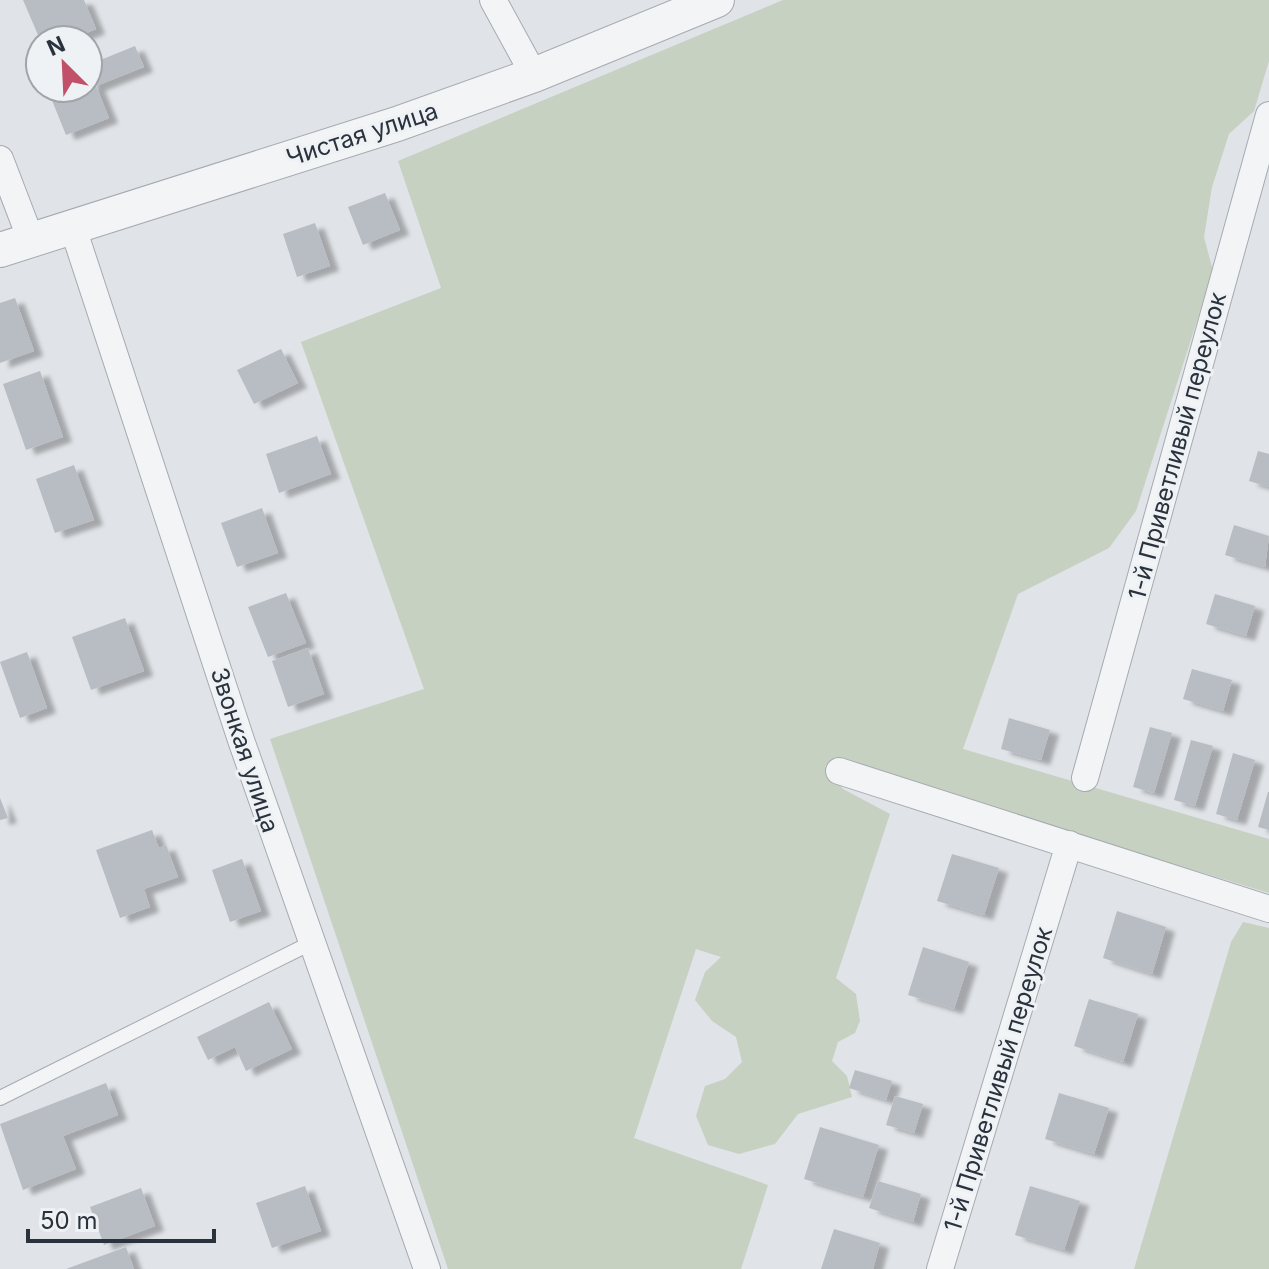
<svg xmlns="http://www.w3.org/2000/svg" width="1269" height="1269" font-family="Inter,sans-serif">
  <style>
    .green { fill: #c7d1c2 }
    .building { fill: #b8bdc4; filter: url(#shadow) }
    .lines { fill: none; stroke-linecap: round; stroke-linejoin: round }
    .service-casing { stroke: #a6aab1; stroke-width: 16 }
    .minor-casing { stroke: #a6aab1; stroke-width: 28 }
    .tertiary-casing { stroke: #a6aab1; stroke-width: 36 }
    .service { stroke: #f2f4f6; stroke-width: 14 }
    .minor { stroke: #f2f4f6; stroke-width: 26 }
    .tertiary { stroke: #f2f4f6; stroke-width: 34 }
    .labels { text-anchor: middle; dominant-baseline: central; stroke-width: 6; stroke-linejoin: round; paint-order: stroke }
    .street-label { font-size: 24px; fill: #2a323d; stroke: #eff2f5 }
  </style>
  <defs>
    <filter id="shadow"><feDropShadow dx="9" dy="5" stdDeviation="2" flood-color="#0004"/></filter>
  </defs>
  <rect width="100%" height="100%" fill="#e0e3e7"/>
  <path class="green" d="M783,0H1269V61L1254,111L1229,134L1212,187L1204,237L1213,271L1136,511L1109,548L1018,594L963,749L1269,839V893L836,761L825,766L843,789L890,814L836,978L856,994L860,1021L855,1033L838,1042L832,1061L847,1076L852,1097L798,1114L775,1144L739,1154L708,1145L696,1116L705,1086L725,1079L742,1062L736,1037L712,1021L695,1000L705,972L721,957L696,949L634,1138L768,1185L741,1269H448L270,739L424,689L301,342L441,288L398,161Z
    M1243,922L1269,928V1269H1134L1231,942Z"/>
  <path class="building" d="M23,0H84L96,29L69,40H56L52,29L38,35Z
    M135,46L144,67L96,86L109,118L66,135L47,88H88V65Z
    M385,193L400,230L363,245L348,207Z
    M315,223L330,266L297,277L283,234Z
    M15,298L34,351L0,363V303Z
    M281,349L298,383L254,404L237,370Z
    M40,371L63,437L26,450L3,384Z
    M317,436L331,474L279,493L266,454Z
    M1258,451L1269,454V487L1249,481Z
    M74,465L94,520L55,533L36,479Z
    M262,508L278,553L237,567L221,523Z
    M1234,525L1269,536L1265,567L1225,555Z
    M286,593L306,643L268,657L248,607Z
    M1215,594L1255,606L1246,636L1206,624Z
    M125,618L144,671L91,690L72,637Z
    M308,648L324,694L288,707L272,661Z
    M27,652L47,708L20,718L0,662Z
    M1192,669L1232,680L1223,711L1183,699Z
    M1009,718L1050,730L1041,760L1001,749Z
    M1150,727L1172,733L1154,793L1133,787Z
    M1191,740L1213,746L1195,806L1174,800Z
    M1233,753L1255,760L1237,820L1216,814Z
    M1268,792H1269V830L1258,827Z
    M0,798L8,818L0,820Z
    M152,830L159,848L166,845L178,877L144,889L150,907L120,918L96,850Z
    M952,854L999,868L984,915L937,901Z
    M242,859L261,911L230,922L212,870Z
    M1117,911L1166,927L1152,974L1103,958Z
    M923,947L969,962L954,1009L908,995Z
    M1089,999L1138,1014L1123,1062L1074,1046Z
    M269,1002L292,1049L246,1071L235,1047L208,1060L197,1037Z
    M855,1070L892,1081L886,1100L849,1088Z
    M106,1083L118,1115L63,1136L76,1169L23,1190L0,1124Z
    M1059,1093L1109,1108L1094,1154L1045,1139Z
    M895,1096L923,1104L914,1133L886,1125Z
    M820,1127L879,1145L863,1197L804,1179Z
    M878,1181L921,1194L913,1222L869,1208Z
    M305,1186L321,1231L272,1248L256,1203Z
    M1030,1186L1080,1201L1064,1250L1015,1235Z
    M141,1188L155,1226L104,1245L90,1207Z
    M834,1229L880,1243L873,1269H821Z
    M126,1247L134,1269H66Z"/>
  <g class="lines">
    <defs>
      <path id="service" d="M0,1098L311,943"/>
      <path id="minor" d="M493,0L534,75
        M0,159L31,240
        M73,228L241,740L427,1269
        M839,771L1269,909
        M1085,778L1269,115
        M940,1269L1069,844"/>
      <path id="tertiary" d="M0,250L397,124L534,75L717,0"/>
    </defs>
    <use href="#service" class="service-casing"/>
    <use href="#minor" class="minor-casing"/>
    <use href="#tertiary" class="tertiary-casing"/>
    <use href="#service" class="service"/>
    <use href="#minor" class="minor"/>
    <use href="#tertiary" class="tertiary"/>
  </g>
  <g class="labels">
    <g class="street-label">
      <text transform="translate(362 134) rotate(-18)">Чистая улица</text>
      <text transform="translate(1177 446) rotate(-75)">1-й Приветливый переулок</text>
      <text transform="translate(245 750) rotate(72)">Звонкая улица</text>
      <text transform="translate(998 1079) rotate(-73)">1-й Приветливый переулок</text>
    </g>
  </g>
  <g transform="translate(64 64) rotate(336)"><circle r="38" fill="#eff2f5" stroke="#a0a5ab" stroke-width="2"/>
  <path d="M0-6L14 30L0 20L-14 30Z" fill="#c15069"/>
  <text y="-12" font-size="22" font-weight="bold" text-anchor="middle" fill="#2a323d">N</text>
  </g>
  <path d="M28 1229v12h186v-12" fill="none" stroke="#2a323d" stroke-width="4"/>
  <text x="40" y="1229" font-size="24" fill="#2a323d" stroke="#eff2f5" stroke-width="6" paint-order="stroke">50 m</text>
</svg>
